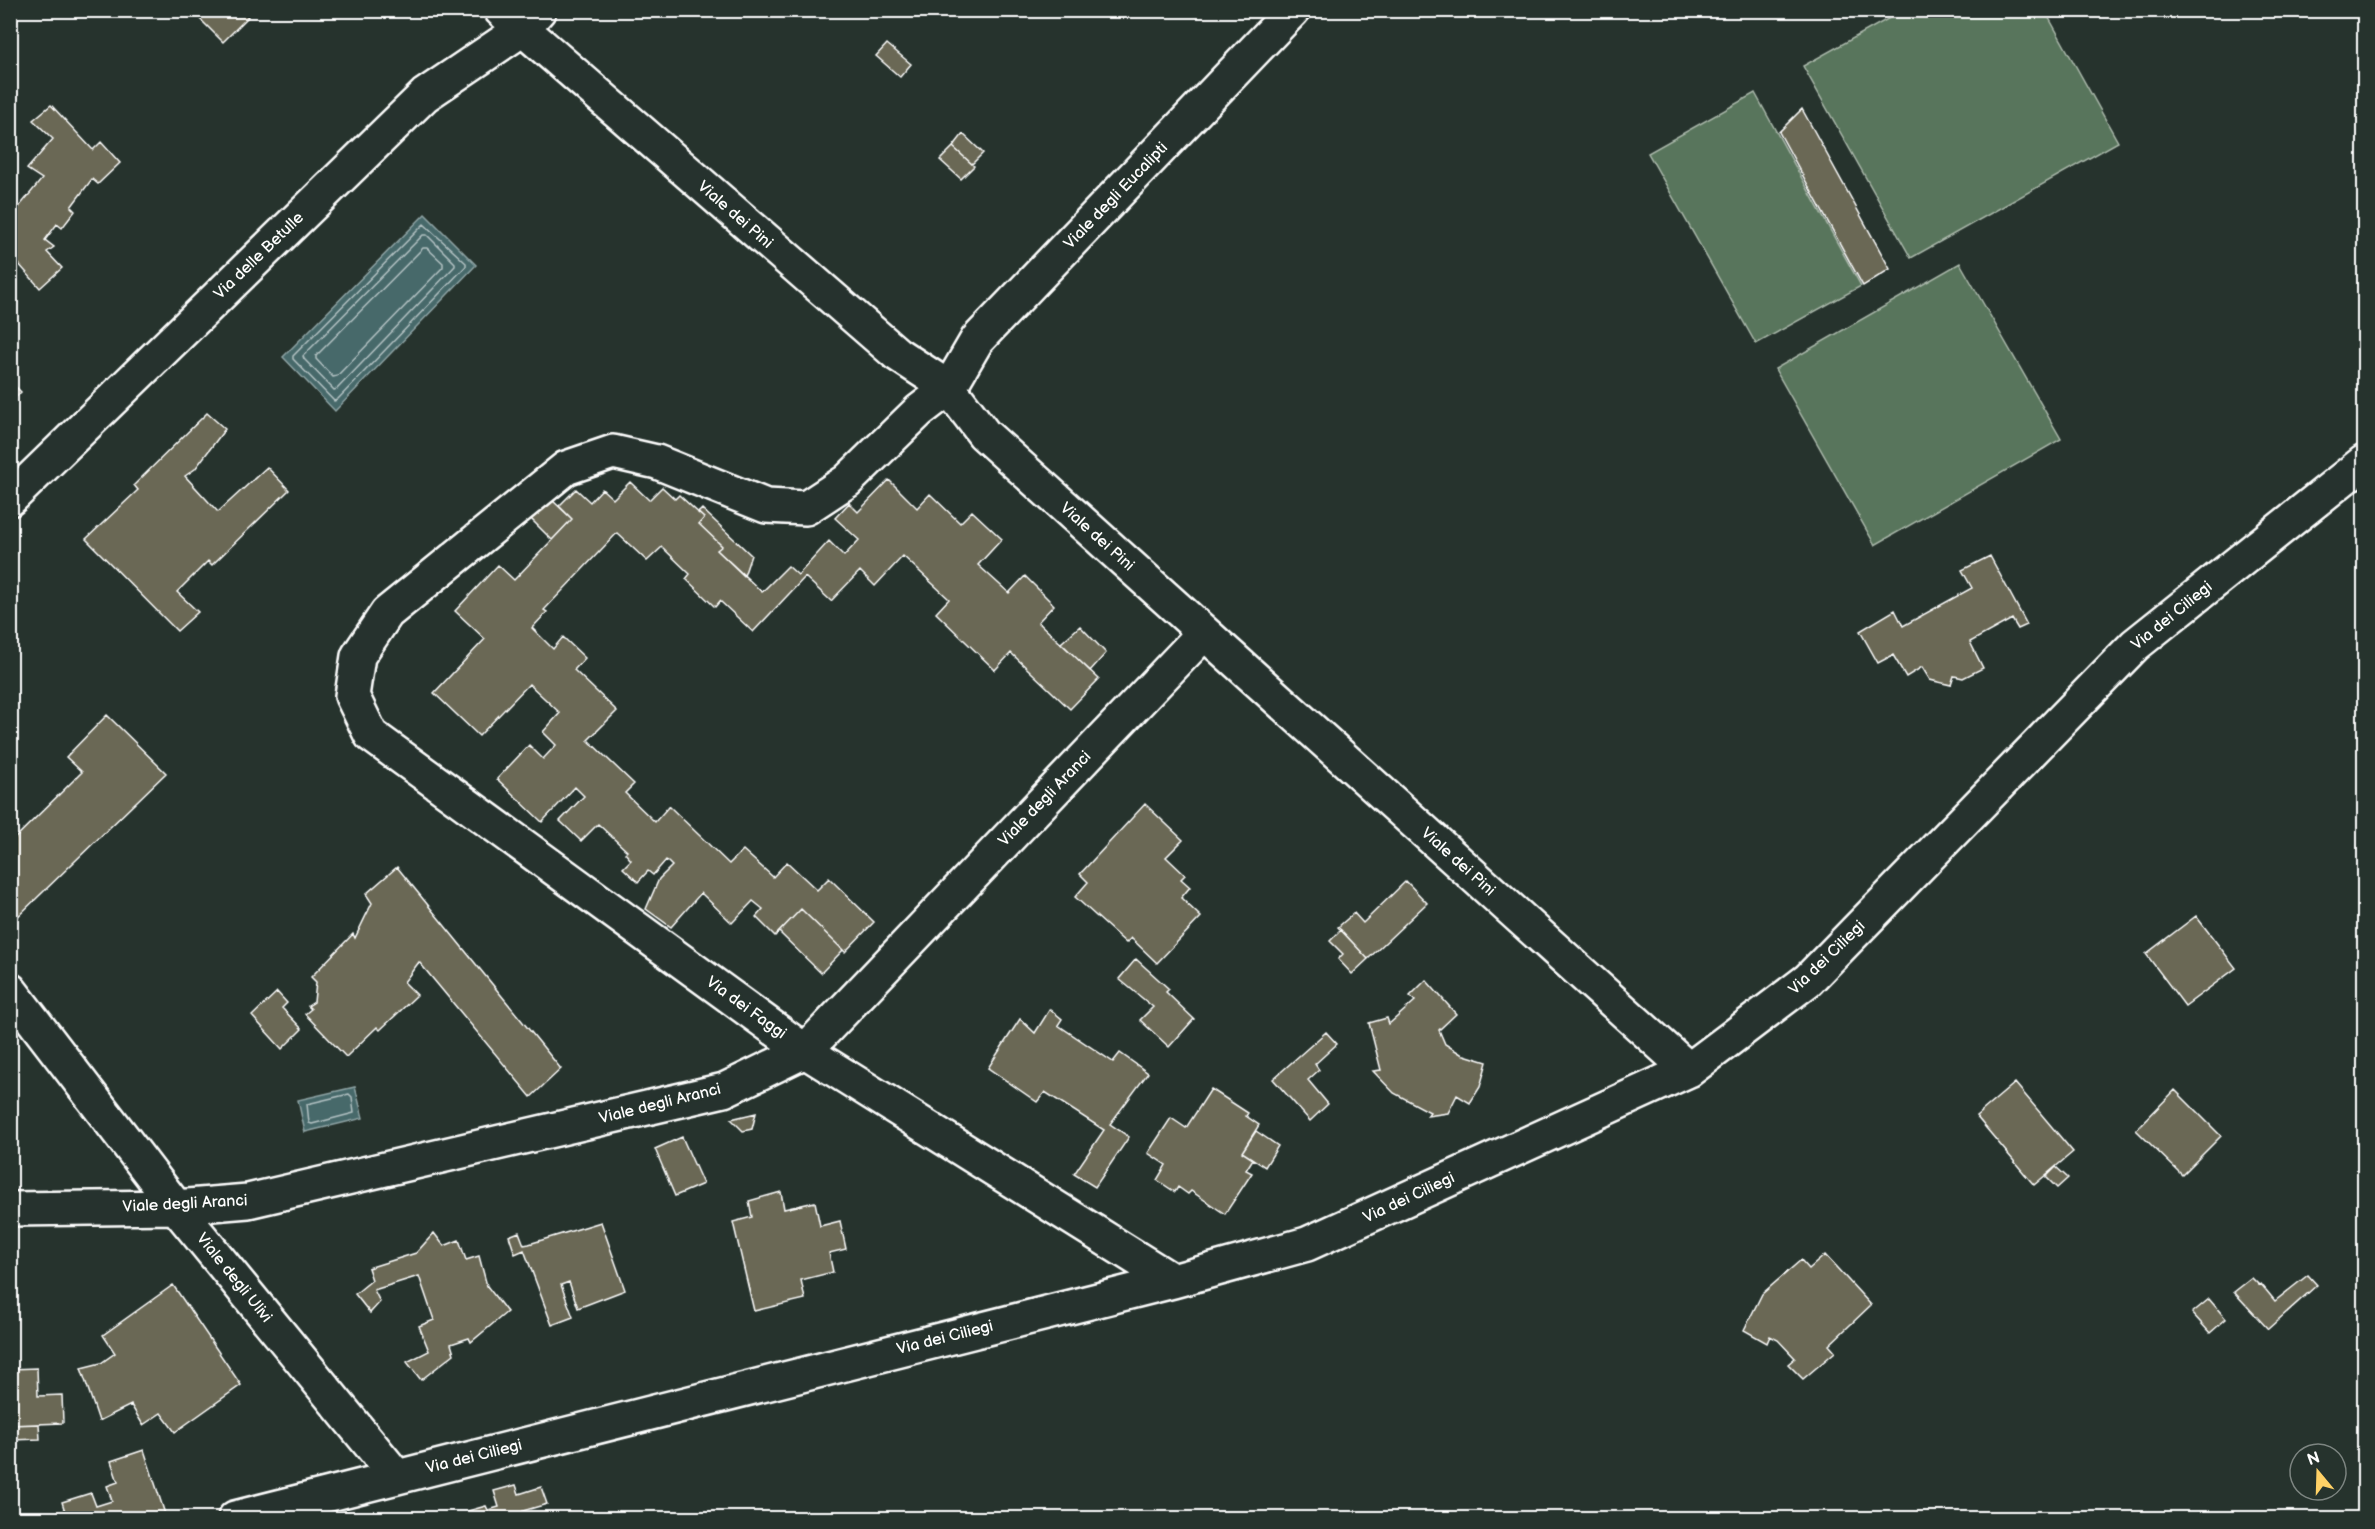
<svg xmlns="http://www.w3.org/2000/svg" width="2375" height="1529" font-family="'Balsamiq Sans',sans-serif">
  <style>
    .green { fill: #59755b; stroke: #acbaad; stroke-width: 1.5 }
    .water { fill: #46696b; stroke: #90a5a6; stroke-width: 1.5 }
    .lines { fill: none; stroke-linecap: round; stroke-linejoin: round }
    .shore { stroke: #b5c3c4; stroke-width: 1.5 }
    .building { fill: #6a6854; stroke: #fff; stroke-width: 1.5 }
    .minor-casing { stroke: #fff; stroke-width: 38 }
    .minor { stroke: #26332d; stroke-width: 33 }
    .labels { text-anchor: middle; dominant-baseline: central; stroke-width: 4.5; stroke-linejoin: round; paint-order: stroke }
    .street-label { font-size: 16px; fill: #fff; stroke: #26332d }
  </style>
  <rect width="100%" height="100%" fill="#26332d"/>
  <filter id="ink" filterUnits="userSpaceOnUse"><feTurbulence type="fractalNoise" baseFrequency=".0167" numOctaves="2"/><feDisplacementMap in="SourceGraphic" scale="12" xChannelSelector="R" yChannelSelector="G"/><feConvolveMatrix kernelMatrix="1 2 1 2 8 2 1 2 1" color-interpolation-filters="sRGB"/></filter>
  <g filter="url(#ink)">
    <path class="green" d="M1902,11H2045L2118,142L1911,258L1803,66Z
      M1755,93L1861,286L1756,344L1648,153Z
      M1960,263L2061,439L1875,545L1775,369Z"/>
    <path class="water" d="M425,214L476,265L335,411L283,357Z
      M355,1087L363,1118L305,1132L298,1100Z"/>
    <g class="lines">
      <path class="shore" d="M424,224L466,263V266L337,400L334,401L293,359V356Z
        M423,235H427L455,263V266L337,389L334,390L304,359L303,356Z
        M423,248H427L443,263V267L337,376L333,377L316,359V356Z
        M349,1094L352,1097L354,1113L312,1124L309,1123L307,1104Z"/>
    </g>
    <path class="building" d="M206,10H241L248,17L223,42L199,18Z
      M887,44L911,64L900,77L876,56Z
      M51,105L93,150L101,142L120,163L98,184L92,179L71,207L75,211L62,228L57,224L45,240L54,247L47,252L62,268L40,288L10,254V198L19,207L42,179L27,169L53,139L33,120Z
      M1802,109L1890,269L1863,286L1779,132Z
      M963,134L983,153L972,164L953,147Z
      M953,147L974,166L961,179L940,160Z
      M10,381L21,392L10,403Z
      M207,413L225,429L195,469L185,476L218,512L267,467L289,490L212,565L208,561L177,592L198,612L177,631L86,539L138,490L134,485Z
      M889,480L917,508L930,494L960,523L972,511L1002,539L978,565L1009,593L1025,576L1054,605L1038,622L1099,679L1070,709L1011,653L995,670L936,613L949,599L903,556L875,586L860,571L831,601L805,577L753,632L720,601L715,607L686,579L690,574L662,547L647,561L617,533L544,610L547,612L532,628L553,649L563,637L585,658L574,670L617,711L588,740L634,784L625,793L655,822L669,806L729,864L743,850L773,877L787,862L817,890L829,878L874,922L845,952L801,909L775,936L756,917L763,909L753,901L732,923L701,893L671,927L646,909L659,879L672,866L666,860L653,875L648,871L638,882L623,868L631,860L625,853L627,851L598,824L581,841L560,821L584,796L575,787L542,822L497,779L529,745L543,759L556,745L543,732L560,713L529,684L479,736L434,693L485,639L455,611L498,565L514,580L572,519L559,506L576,489L590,502L602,489L613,499L630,482L649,500L662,487L675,499L679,495L704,518L699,524L722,546L717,550L762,592L788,566L798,575L829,541L844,556L859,540L835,518L849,503L858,512Z
      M551,499L572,519L552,540L529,517Z
      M702,509L751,555L744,576L717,550L722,546L699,524L704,518L698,513Z
      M1990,556L2027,625L2018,629L2012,619L1970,642L1983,668L1963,678L1954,676L1951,685L1930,680L1922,667L1906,677L1893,655L1878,663L1860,631L1895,610L1903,626L1972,588L1962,570Z
      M1080,626L1106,653L1090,671L1061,643Z
      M107,715L166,773L10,924V840L12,841L82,772L66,757Z
      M1145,804L1183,840L1166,857L1185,875L1181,879L1190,887L1181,898L1201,917L1157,963L1131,938L1126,943L1075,897L1088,882L1080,874Z
      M397,867L561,1069L531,1097L419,962L404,982L417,995L380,1030L377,1027L346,1057L305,1014L311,1009L308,1006L314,1002L316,982L311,977L353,934L355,938L372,903L366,894Z
      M1406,881L1427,903L1368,959L1338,927L1354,913L1363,923Z
      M801,909L843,950L821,973L779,932Z
      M2196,916L2236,968L2185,1006L2146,954Z
      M1341,930L1368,959L1352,974L1338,959L1343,954L1330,941Z
      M1136,959L1169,989L1166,992L1194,1019L1169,1047L1140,1020L1153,1007L1119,979Z
      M1426,980L1456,1014L1439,1030L1445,1044L1461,1054L1487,1062L1480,1087L1470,1103L1457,1095L1448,1113L1427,1116L1430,1112L1394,1093L1373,1071L1381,1070L1369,1023L1387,1018L1389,1024L1415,1001L1410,996Z
      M277,992L287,1003L282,1008L302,1029L282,1049L252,1016Z
      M1050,1009L1062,1019L1058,1025L1113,1062L1120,1053L1148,1073L1110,1124L1129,1137L1095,1187L1074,1174L1104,1130L1045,1092L1037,1102L988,1068L1020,1019L1035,1033Z
      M1326,1032L1337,1044L1315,1064L1319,1070L1308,1080L1328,1104L1310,1121L1273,1079Z
      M2015,1083L2073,1152L2034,1185L1976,1116Z
      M1211,1089L1248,1113L1246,1116L1259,1125L1242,1152L1253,1159L1246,1170L1252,1173L1225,1214L1191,1191L1188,1194L1178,1187L1175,1192L1157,1180L1166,1165L1148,1153L1171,1118L1186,1128Z
      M2175,1090L2221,1136L2182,1175L2136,1130Z
      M756,1113L752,1129L743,1131L731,1119Z
      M1256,1131L1278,1146L1265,1167L1242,1152Z
      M682,1137L703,1184L675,1196L655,1149Z
      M2056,1167L2068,1178L2057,1188L2046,1177Z
      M781,1192L784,1209L815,1202L820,1226L840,1221L846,1249L829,1253L833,1272L801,1280L805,1299L754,1311L733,1222L752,1217L749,1201Z
      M601,1222L625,1290L578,1308L569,1282L561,1285L573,1317L552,1325L524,1250L515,1254L509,1236L519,1232L524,1245L529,1244Z
      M434,1233L444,1246L459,1240L466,1260L479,1256L487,1286L507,1312L471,1342L469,1338L451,1344L454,1354L421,1380L407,1362L429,1351L419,1326L434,1320L419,1276L374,1290L380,1302L370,1313L355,1294L372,1280L368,1268L416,1253Z
      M1825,1255L1871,1305L1829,1345L1835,1352L1803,1379L1788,1364L1795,1358L1778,1340L1770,1336L1767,1343L1744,1330L1762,1294L1801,1260L1809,1269Z
      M2308,1275L2317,1285L2268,1329L2234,1292L2252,1278L2259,1285L2261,1284L2275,1301Z
      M173,1285L241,1385L175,1432L161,1413L143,1425L131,1405L99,1421L81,1368L101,1363L115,1353L103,1335Z
      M2209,1299L2226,1319L2210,1333L2192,1313Z
      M37,1368L38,1396L62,1395L63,1423L10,1425V1369Z
      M39,1424L40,1439L10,1440V1425Z
      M144,1450L166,1517L160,1518H67L62,1502L91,1493L96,1506L112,1501L107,1486L118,1482L111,1461Z
      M516,1485L519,1494L541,1487L547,1504L523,1511L524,1513L506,1518H470L468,1511L486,1506L488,1510L499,1507L494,1491Z"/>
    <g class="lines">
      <defs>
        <path id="minor" d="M501,10L897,354L949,388L984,434L1689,1070
          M10,499L425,95L521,30L539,10
          M10,990L176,1207L396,1476
          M10,1209L176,1207L248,1201L724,1090L805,1051L1203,634
          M1173,1281L805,1051L371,735L352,696L358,656L387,613L566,468L613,452L657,462L766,506L806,508L847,481L919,411L949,388L977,340L1293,10
          M235,1518L1173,1281L1307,1244L1689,1070L1808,980L2135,645L2364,462"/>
      </defs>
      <use href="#minor" class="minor-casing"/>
      <use href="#minor" class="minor"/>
    </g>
  </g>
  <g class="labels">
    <g class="street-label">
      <text transform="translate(1116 196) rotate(-46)">Viale degli Eucalipti</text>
      <text transform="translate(735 215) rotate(41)">Viale dei Pini</text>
      <text transform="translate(259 256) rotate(-44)">Via delle Betulle</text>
      <text transform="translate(1097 537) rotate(42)">Viale dei Pini</text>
      <text transform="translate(2172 616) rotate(-39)">Via dei Ciliegi</text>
      <text transform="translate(1045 799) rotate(-46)">Viale degli Aranci</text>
      <text transform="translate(1458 862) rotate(42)">Viale dei Pini</text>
      <text transform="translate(1827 958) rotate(-44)">Via dei Ciliegi</text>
      <text transform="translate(746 1008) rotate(36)">Via dei Faggi</text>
      <text transform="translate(660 1104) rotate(-14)">Viale degli Aranci</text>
      <text transform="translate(1409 1198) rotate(-25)">Via dei Ciliegi</text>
      <text transform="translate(185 1204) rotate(-3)">Viale degli Aranci</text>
      <text transform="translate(234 1278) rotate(51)">Viale degli Ulivi</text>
      <text transform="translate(945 1338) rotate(-14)">Via dei Ciliegi</text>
      <text transform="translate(474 1457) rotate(-14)">Via dei Ciliegi</text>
    </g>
  </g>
  <rect width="2375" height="1529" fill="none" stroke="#26332d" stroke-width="36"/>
  <rect x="18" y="18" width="2339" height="1493" fill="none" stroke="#fff" stroke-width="2" filter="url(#ink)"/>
  <g transform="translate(2318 1472) rotate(341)"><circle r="28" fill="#26332d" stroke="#7d8581" stroke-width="1.5"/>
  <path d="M0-4.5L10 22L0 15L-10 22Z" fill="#ffd166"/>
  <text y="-9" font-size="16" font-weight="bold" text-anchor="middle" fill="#ffffff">N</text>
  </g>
</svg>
